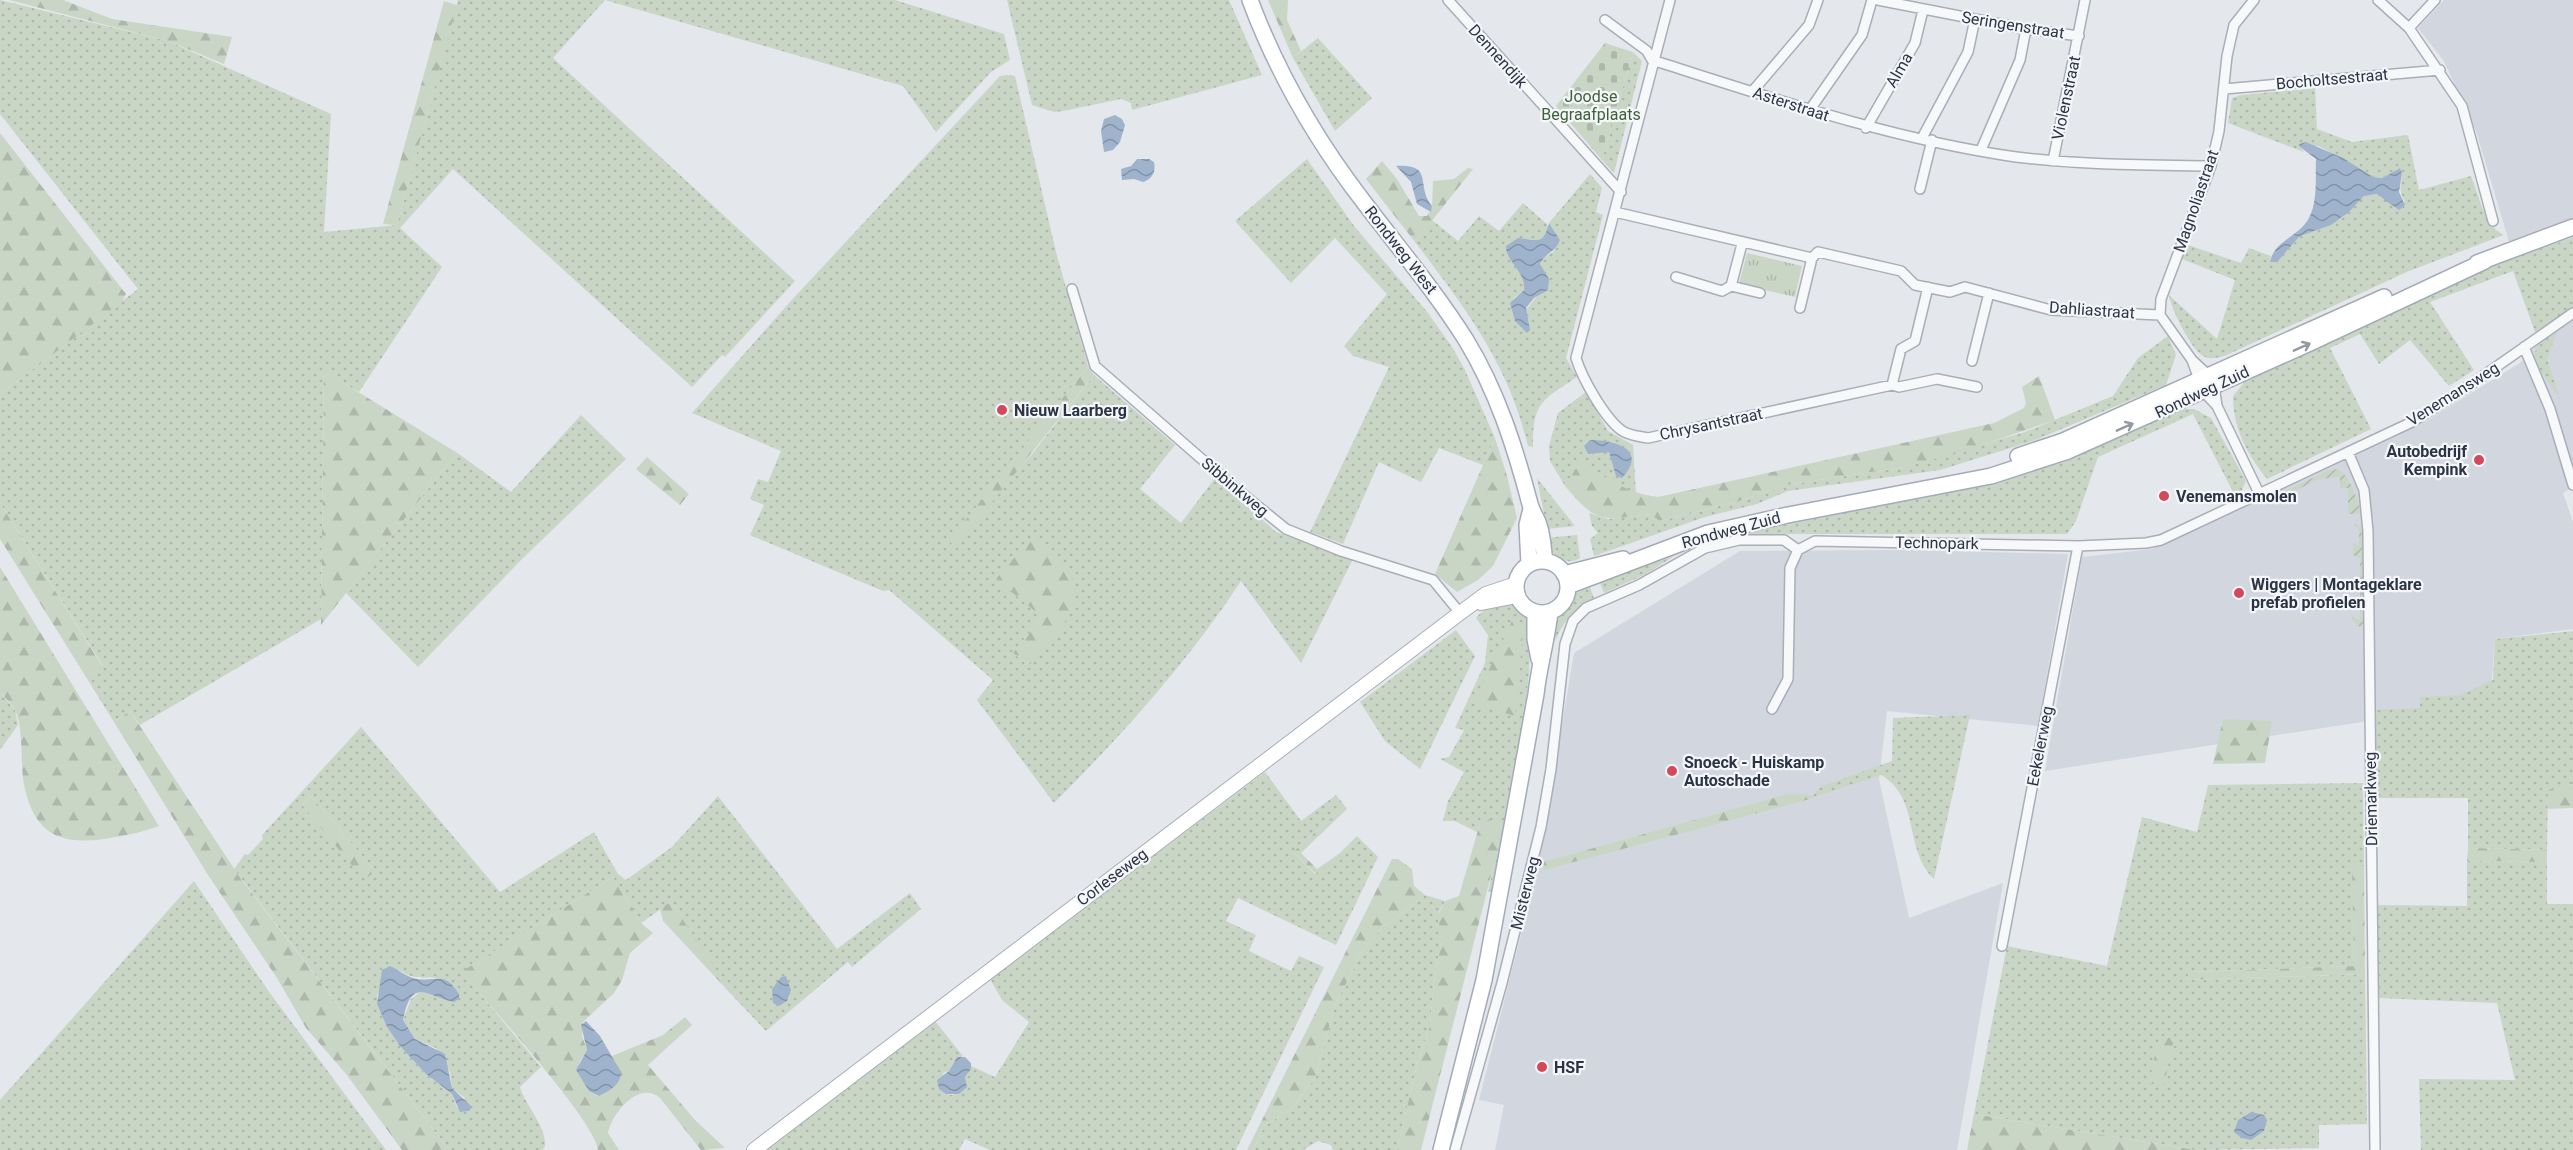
<svg xmlns="http://www.w3.org/2000/svg" width="2573" height="1150" font-family="Roboto,sans-serif">
  <style>
    .built { fill: #d2d6de }
    .grass { fill: url(#grass-dots); fill-rule: evenodd }
    .forest { fill: url(#forest-firs) }
    .cemetery { fill: url(#cemetery-stones) }
    .park { fill: url(#park-tufts) }
    .garden { fill: url(#garden-furrows) }
    .water { fill: url(#water-waves) }
    .lines { fill: none; stroke-linecap: round; stroke-linejoin: round }
    .street-casing { stroke: #a9aeb7; stroke-width: 12 }
    .secondary-casing { stroke: #a9aeb7; stroke-width: 16 }
    .primary-casing { stroke: #a3abb8; stroke-width: 18 }
    .street { stroke: #f7f8fa; stroke-width: 9 }
    .secondary { stroke: #fff; stroke-width: 14 }
    .primary { stroke: #fff; stroke-width: 15 }
    .oneway { stroke: #959aa2 }
    .poi-dot { fill: #d1495b; stroke: #f4f6f9; stroke-width: 2 }
    .labels { text-anchor: middle; dominant-baseline: central; stroke-width: 4.5; stroke-linejoin: round; paint-order: stroke }
    .street-label { font-size: 16px; fill: #2b3445; stroke: #f4f6f9 }
    .park-label { font-size: 16px; fill: #3f6138; stroke: #f4f6f9 }
    .poi-label { font-size: 16px; font-weight: bold; fill: #2b3445; stroke: #f4f6f9; text-anchor: start }
  </style>
  <defs>
    <pattern id="grass-dots" width="8" height="8" patternUnits="userSpaceOnUse" patternTransform="scale(1.5)"><rect width="8" height="8" fill="#c9d6c5"/><path d="M2 2h.1M6 6h.1" fill="none" stroke="#adb8ab" stroke-width="1.8" stroke-linecap="round"/></pattern>
    <pattern id="forest-firs" width="22" height="20" patternUnits="userSpaceOnUse" patternTransform="scale(1.5)"><rect width="22" height="20" fill="#c9d6c5"/><path d="M5 1l3.5 6h-7zM16 11l3.5 6h-7z" fill="#adb8ab"/></pattern>
    <pattern id="cemetery-stones" width="16" height="16" patternUnits="userSpaceOnUse" patternTransform="scale(1.5)"><rect width="16" height="16" fill="#c9d6c5"/><path d="M2 7V4a2 2 0 0 1 4 0v3zM10 15v-3a2 2 0 0 1 4 0v3z" fill="#adb8ab"/></pattern>
    <pattern id="park-tufts" width="24" height="20" patternUnits="userSpaceOnUse" patternTransform="scale(1.5)"><rect width="24" height="20" fill="#c9d6c5"/><path d="M3 7l-1-3M5 7V3M7 7l1-3M15 17l-1-3M17 17v-4M19 17l1-3" fill="none" stroke="#adb8ab"/></pattern>
    <pattern id="garden-furrows" width="10" height="10" patternUnits="userSpaceOnUse" patternTransform="scale(1.5)"><rect width="10" height="10" fill="#c9d6c5"/><path d="M-1 1l2-2M0 10L10 0M9 11l2-2" fill="none" stroke="#adb8ab"/></pattern>
    <pattern id="water-waves" width="16" height="10" patternUnits="userSpaceOnUse" patternTransform="scale(1.5)"><rect width="16" height="10" fill="#9fb4cc"/><path d="M0 5q4-4 8 0t8 0" fill="none" stroke="#8293a7"/></pattern>
  </defs>
  <rect width="100%" height="100%" fill="#e4e7ec"/>
  <path class="built" d="M2444,0H2573V487L2563,493L2573,522V629L2495,639L2490,702L2045,771L2082,557L2152,549L2426,421L2520,363L2539,342L2476,131L2444,61L2418,28Z
    M1910,550L2068,554L2038,726L1887,711L1879,779L1909,918L2003,883L1957,1150H1495L1504,1105L1479,1100L1538,868L1574,653L1740,551Z"/>
  <path class="grass" d="M0,0L168,41L331,114L324,232L397,225L458,0H895L1004,34L1010,60L991,72L936,132L903,86L605,0L553,58L795,281L725,357L722,355L692,387L453,169L400,228L442,267L359,392L324,372L321,619L140,725L130,711L114,722L86,677L103,666L0,503V394L138,289L0,114Z
    M1007,0H1229L1262,75L1132,110L1131,103L1121,99L1063,111L1054,112L1032,105Z
    M1318,38L1372,98L1335,131L1293,58Z
    M1633,52L1642,61L1614,173L1602,160Z
    M1007,75L1015,76L1056,252L1088,366L950,541L1032,454L1094,375L1175,445L1140,489L1181,523L1215,478L1276,532L1353,559L1301,663L1241,581C1188,662 1122,735 1054,803L977,700L993,680L889,590L883,591L750,535L764,505L750,499L758,479L768,482L781,451L692,413L789,303L1000,76ZM1042,617L1062,627L1029,665L1013,653Z
    M2315,88L2317,129L2352,142L2408,135L2419,190L2471,176C2479,195 2484,226 2504,235L2409,271L2231,353C2222,357 2212,361 2203,356C2191,349 2171,309 2169,295L2217,339L2235,280L2182,259L2188,245L2241,263L2249,248L2271,256L2270,261L2287,251L2300,236L2341,219L2364,196L2377,194L2389,201L2405,202C2395,185 2406,181 2400,168L2382,178L2373,177L2319,146L2300,147L2304,152L2228,123L2232,98L2241,95Z
    M1307,159L1354,226L1428,313L1452,347L1464,368L1495,438L1483,465L1439,448L1421,482L1379,462L1343,544L1310,532L1389,367L1353,356L1344,346L1387,294L1335,238L1291,283L1235,221Z
    M1590,174L1602,188L1596,212L1603,215L1566,358L1577,377C1541,401 1533,402 1533,447L1528,446C1508,363 1466,309 1415,242L1432,220L1458,241L1479,216L1499,231L1523,203L1547,224L1549,230C1544,240 1538,242 1528,239L1507,254C1516,264 1525,276 1524,290L1513,299L1528,322L1525,311L1538,295L1541,260L1553,252L1560,240L1549,223Z
    M2573,238V307L2535,332L2513,271L2430,302L2474,370L2449,386L2410,340L2379,364L2360,334L2330,348L2371,429L2267,479C2247,454 2233,428 2233,396L2243,384L2244,377L2471,272Z
    M2557,332L2547,359L2560,399L2534,361C2533,345 2545,341 2557,332Z
    M2168,336L2176,355L2166,385L2033,441L1940,470L1788,491L1757,504L1705,517L1594,556L1590,539L1598,533L1592,526L1589,513L1608,519L1651,514L1660,521L1739,501L1786,485L1904,467L2025,432L2113,396L2138,358Z
    M1586,392L1608,431L1633,445L1636,495L1580,463L1565,486L1550,461L1549,446L1558,413Z
    M2177,409H2194L2211,418L2246,481L2239,496L2233,492L2193,414L2098,457L2076,521L2067,534H1743L1975,485Z
    M581,415L626,459L521,560L418,667L346,593L446,466L459,454L511,492Z
    M1537,478L1575,526L1547,529Z
    M1577,535L1580,558C1563,568 1551,553 1545,538Z
    M1685,549L1646,574L1604,593L1600,583Z
    M1590,587L1594,598C1576,609 1562,621 1556,640L1553,623L1557,614L1566,608L1572,595Z
    M1511,603L1524,613L1531,625L1529,673L1519,764L1496,890L1488,892L1502,825L1480,823L1477,832L1455,821H1443L1448,801L1464,772L1440,759L1449,757L1464,730L1455,728L1485,663L1488,635L1476,618C1484,607 1498,605 1511,603Z
    M1456,630L1475,656L1420,769L1385,741L1360,702Z
    M2573,631V784L2548,791L2547,850L2468,848V798H2375V710L2420,708V697L2460,695L2493,680L2495,639Z
    M0,692L15,710L18,725L0,750Z
    M1970,715L1934,879C1903,849 1921,798 1881,775L1811,798L1820,787L1892,761L1893,718Z
    M361,727L500,892L594,832L618,874L626,880L672,847L718,796L837,949L910,893L921,909L852,967L848,962L766,1031L731,994L671,902L641,923L613,877L462,972L541,1067L520,1087C526,1107 546,1125 545,1146L543,1150H449L234,869L245,854L248,855L263,839L262,835ZM311,796L375,871L302,805ZM399,970C425,988 440,964 459,995V999L420,992L411,999L403,1020L415,1039L436,1048L450,1072L452,1088L465,1098L457,1108L452,1094L425,1073L400,1046L387,1027L377,996L380,989Z
    M1265,772L1301,821L1336,795L1345,806L1293,852L1315,874L1360,839L1378,857L1336,945L1238,898L1226,921L1256,935L1249,951L1291,971L1299,956L1324,967L1236,1150H990L965,1139L959,1150H765L935,1021L963,1056L955,1060L949,1071L943,1073L946,1094L953,1095L971,1066L995,1077L1029,1022L1002,1000L990,979Z
    M2363,783L2364,865H2353L2354,966L2189,972L2187,980L2365,974L2367,1124L2319,1125V1148L2196,1150L1974,1114L2007,946L2107,966L2142,817L2197,832L2208,785Z
    M2467,861L2547,862V904H2573V1150H2421L2419,1079L2515,1080L2497,1003L2378,998V905L2467,906Z
    M194,881L267,989L386,1150H0V1100Z
    M1425,895L1445,901L1439,912L1443,935L1434,980L1430,1026L1418,1060L1397,1150H1333L1331,1145L1318,1141L1303,1150H1253L1265,1125L1292,1109L1315,1078L1335,1005L1362,952L1380,930Z"/>
  <path class="forest" d="M9,0H63L112,19L232,37L224,64L168,41Z
    M1268,0H1288L1287,20L1301,51L1293,58Z
    M444,1L457,5L397,225L383,224Z
    M0,133L126,294L122,302L0,394Z
    M1382,161L1397,179L1419,216H1427L1432,208L1433,181L1454,179L1468,168L1473,169L1415,242L1366,179Z
    M1088,366L1094,375L956,547L949,541Z
    M324,371L459,454L446,466L321,625Z
    M2039,376L2055,420L1958,453L1904,467L1786,485L1739,501L1660,521L1650,514C1602,520 1598,525 1565,486L1580,462C1608,478 1625,493 1658,497L1994,423L2024,408L2026,403L2022,387Z
    M1495,438L1507,476L1517,518L1493,566L1478,580L1457,592L1435,574Z
    M647,457L689,494L680,505L636,469Z
    M0,503L103,667L86,677L0,539Z
    M1033,536C1044,545 1060,556 1067,568C1089,605 1053,641 1029,665L1013,653L1042,617L996,579Z
    M0,567L159,826C143,832 127,835 110,838C58,847 32,833 23,779C21,760 23,726 15,710C12,704 5,698 0,692Z
    M1512,621L1521,627L1523,632L1515,716L1473,703Z
    M130,711L241,879L449,1150H402L347,1075L306,1028L277,978L208,875L114,722Z
    M2223,719L2272,721L2265,763L2213,764Z
    M2573,784V808L2548,809V790Z
    M1788,794L1814,795L1810,799L1544,870L1543,862Z
    M311,796L375,871L368,877L354,868L302,805Z
    M1345,806L1347,809L1301,853L1317,869L1340,853L1357,836L1360,839L1316,874L1293,852Z
    M1485,818L1502,825L1499,844L1421,1150H1397L1418,1060L1430,1026L1434,980L1443,935L1437,918L1445,901L1459,896L1480,823Z
    M2468,848L2547,850V862L2467,861Z
    M1392,859H1398L1412,869L1414,886L1425,895L1380,930L1362,952L1335,1005L1315,1078L1292,1109L1265,1125L1253,1150H1247Z
    M2352,865H2364L2365,974L2187,980L2189,972L2354,966Z
    M613,877L642,924L653,933L630,953L622,980L614,993L583,1022L582,1036L587,1050L579,1063L589,1091L598,1096C622,1084 624,1079 612,1056L663,1035L685,1017L692,1025L648,1065L695,1120L725,1148L701,1150L660,1098C639,1080 612,1113 608,1133L619,1150H598C596,1122 486,1001 461,972Z
    M671,902L728,987L731,994L663,921L660,908Z
    M2159,1036L2174,1039L2164,1084H2149Z
    M1974,1114L2196,1150H1967Z"/>
  <path class="cemetery" d="M1605,43L1633,52L1602,160L1556,106Z"/>
  <path class="park" d="M1747,253L1802,266L1795,297L1739,284Z"/>
  <path class="garden" d="M2337,469C2350,474 2360,504 2360,514H2348V488H2340V477L2319,479L2272,502L2271,498L2327,471Z
    M2354,524L2362,527L2365,625L2360,627L2352,620L2353,617L2360,620V558L2353,555V543L2359,546V530Z"/>
  <path class="water" d="M1115,115L1122,119L1125,125L1120,142L1113,150L1104,152L1101,131L1104,119Z
    M2306,142L2343,158L2373,177L2382,178L2400,168L2402,173L2399,192L2405,205L2399,210L2377,194L2364,196L2348,213L2331,225L2300,236L2277,262H2270C2274,242 2294,238 2305,224C2319,207 2315,178 2316,159L2300,147L2299,144Z
    M1137,159H1149L1154,162C1156,171 1153,179 1143,182L1134,179L1122,180L1121,169L1131,166Z
    M1396,166C1435,164 1415,185 1432,206L1431,212L1417,204L1411,182Z
    M1549,223L1560,240C1556,252 1545,253 1540,264L1549,279L1548,290L1534,298L1526,308L1530,330L1527,333L1515,321L1510,303L1524,290C1526,271 1505,261 1506,246L1518,238C1540,240 1543,245 1549,223Z
    M1590,440C1614,440 1649,449 1622,478L1616,476L1609,452L1588,454L1584,446Z
    M390,966C399,970 408,978 417,979C438,982 443,970 459,994V999L454,1002C426,996 412,976 403,1020L415,1039L445,1054L452,1088L472,1107L469,1111L460,1112L452,1094L425,1073L400,1046L387,1027L377,1004L382,970Z
    M786,976L791,990L787,1001L779,1006L773,1003L772,989L781,977Z
    M586,1021L600,1036L621,1072C621,1085 609,1091 599,1096L589,1091L576,1070L587,1050L581,1025Z
    M957,1057H965L971,1063V1069L965,1077L967,1087L959,1094H946L939,1089L937,1080L949,1071Z
    M2251,1112L2264,1115L2267,1120L2264,1131L2251,1140L2242,1138L2234,1132L2238,1120Z"/>
  <g class="lines">
    <defs>
      <path id="street" d="M1448,0L1621,192
        M1670,0L1576,358C1582,378 1604,417 1621,430C1629,436 1639,436 1648,438L1892,385L1901,349L1915,341L1928,287
        M1878,0L2026,29L2079,36
        M2378,0L2409,28L2462,106L2493,221
        M1605,20L1647,51L1652,60C1772,98 1891,139 2016,157C2081,165 2146,165 2211,166
        M2409,28L2435,0
        M2224,89L2440,70
        M1752,92L1809,25L1818,0
        M1809,111L1862,35L1872,0
        M1866,128L1915,43L1923,10
        M1922,138L1968,52L1975,19
        M1981,150L2020,60L2026,29
        M2053,161L2085,0
        M1920,189L1932,140
        M1615,212L1812,258L1818,252L1901,271L1915,285L1950,292L1965,287L2051,310L2160,315
        M1676,277L1722,291L1731,286L1742,244
        M1731,286L1760,293
        M1072,289L1095,366L1228,482L1286,529L1341,551L1433,580L1460,613
        M1800,308L1812,258
        M2524,347L2550,409L2573,485
        M2192,360L2203,391L2217,406L2259,493
        M1972,361L1989,293
        M1892,385L1899,387L1937,379L1977,387
        M2217,406L2214,386L2208,375L2192,360L2160,315L2161,299L2211,166L2219,131L2227,56L2234,25L2254,0
        M2348,452L2364,490L2368,531L2375,1150
        M1772,709L1788,679L1790,568L1798,550L1815,541L2078,546L2146,543L2161,540L2412,422L2466,388L2573,313
        M2002,946L2078,546
        M1455,1150L1502,983L1541,827L1551,769L1565,644L1573,621L1586,608L1639,585L1705,548L1739,540H1784L1798,550"/>
      <path id="secondary" d="M1481,603L1517,596
        M754,1150L1460,613L1486,594L1516,584"/>
      <path id="primary" d="M1250,0C1277,72 1316,140 1363,201C1398,247 1435,291 1466,340C1497,391 1515,447 1530,504C1532,512 1537,518 1539,525C1543,536 1543,549 1545,561
        M2477,263L2573,227
        M2018,456L2063,441L2384,297
        M1516 587a26 26 0 1 1 52 0a26 26 0 1 1-52 0Z
        M1529,564L1527,525L1531,509
        M1564,574L1623,559
        M1568,586L1708,533L1788,515L1991,476L2068,451L2310,343L2485,261
        M1535,612V639L1539,659
        M1441,1150L1484,980L1536,694C1539,666 1547,640 1550,612"/>
    </defs>
    <use href="#street" class="street-casing"/>
    <use href="#secondary" class="secondary-casing"/>
    <use href="#primary" class="primary-casing"/>
    <use href="#street" class="street"/>
    <use href="#secondary" class="secondary"/>
    <use href="#primary" class="primary"/>
  </g>
  <defs><path id="oneway-shaft" d="M-6 0H5M1.5-3L5.5 0L1.5 3" fill="none" stroke-width="1.6" stroke-linecap="round" stroke-linejoin="round" transform="scale(1.5)"/></defs>
  <g class="oneway">
    <use href="#oneway-shaft" transform="translate(2302 347) rotate(-24)"/>
    <use href="#oneway-shaft" transform="translate(2125 427) rotate(-24)"/>
  </g>
  <g class="poi-dot">
    <circle cx="1002" cy="410" r="6"/>
    <circle cx="2479" cy="460" r="6"/>
    <circle cx="2164" cy="496" r="6"/>
    <circle cx="2239" cy="593" r="6"/>
    <circle cx="1672" cy="771" r="6"/>
    <circle cx="1542" cy="1067" r="6"/>
  </g>
  <g class="labels">
    <g class="street-label">
      <text transform="translate(2013 25) rotate(9)">Seringenstraat</text>
      <text transform="translate(1498 56) rotate(48)">Dennendijk</text>
      <text transform="translate(1899 70) rotate(-60)">Alma</text>
      <text transform="translate(2332 79) rotate(-5)">Bocholtsestraat</text>
      <text transform="translate(2066 98) rotate(-78)">Violenstraat</text>
      <text transform="translate(1791 104) rotate(18)">Asterstraat</text>
      <text transform="translate(2196 201) rotate(-71)">Magnoliastraat</text>
      <text transform="translate(1401 250) rotate(52)">Rondweg West</text>
      <text transform="translate(2092 310) rotate(4)">Dahliastraat</text>
      <text transform="translate(2202 392) rotate(-25)">Rondweg Zuid</text>
      <text transform="translate(2453 394) rotate(-32)">Venemansweg</text>
      <text transform="translate(1711 424) rotate(-12)">Chrysantstraat</text>
      <text transform="translate(1235 487) rotate(40)">Sibbinkweg</text>
      <text transform="translate(1731 530) rotate(-15)">Rondweg Zuid</text>
      <text transform="translate(1937 543) rotate(1)">Technopark</text>
      <text transform="translate(2040 746) rotate(-79)">Eekelerweg</text>
      <text transform="translate(2371 799) rotate(-91)">Driemarkweg</text>
      <text transform="translate(1112 877) rotate(-37)">Corleseweg</text>
      <text transform="translate(1525 893) rotate(-76)">Misterweg</text>
    </g>
    <g class="park-label">
      <text x="1591" y="96">Joodse<tspan x="1591" dy="18">Begraafplaats</tspan></text>
    </g>
    <g class="poi-label">
      <text x="1014" y="410">Nieuw Laarberg</text>
      <text x="2467" y="451" text-anchor="end">Autobedrijf<tspan x="2467" dy="18">Kempink</tspan></text>
      <text x="2176" y="496">Venemansmolen</text>
      <text x="2251" y="584">Wiggers | Montageklare<tspan x="2251" dy="18">prefab profielen</tspan></text>
      <text x="1684" y="762">Snoeck - Huiskamp<tspan x="1684" dy="18">Autoschade</tspan></text>
      <text x="1554" y="1067">HSF</text>
    </g>
  </g>
</svg>
